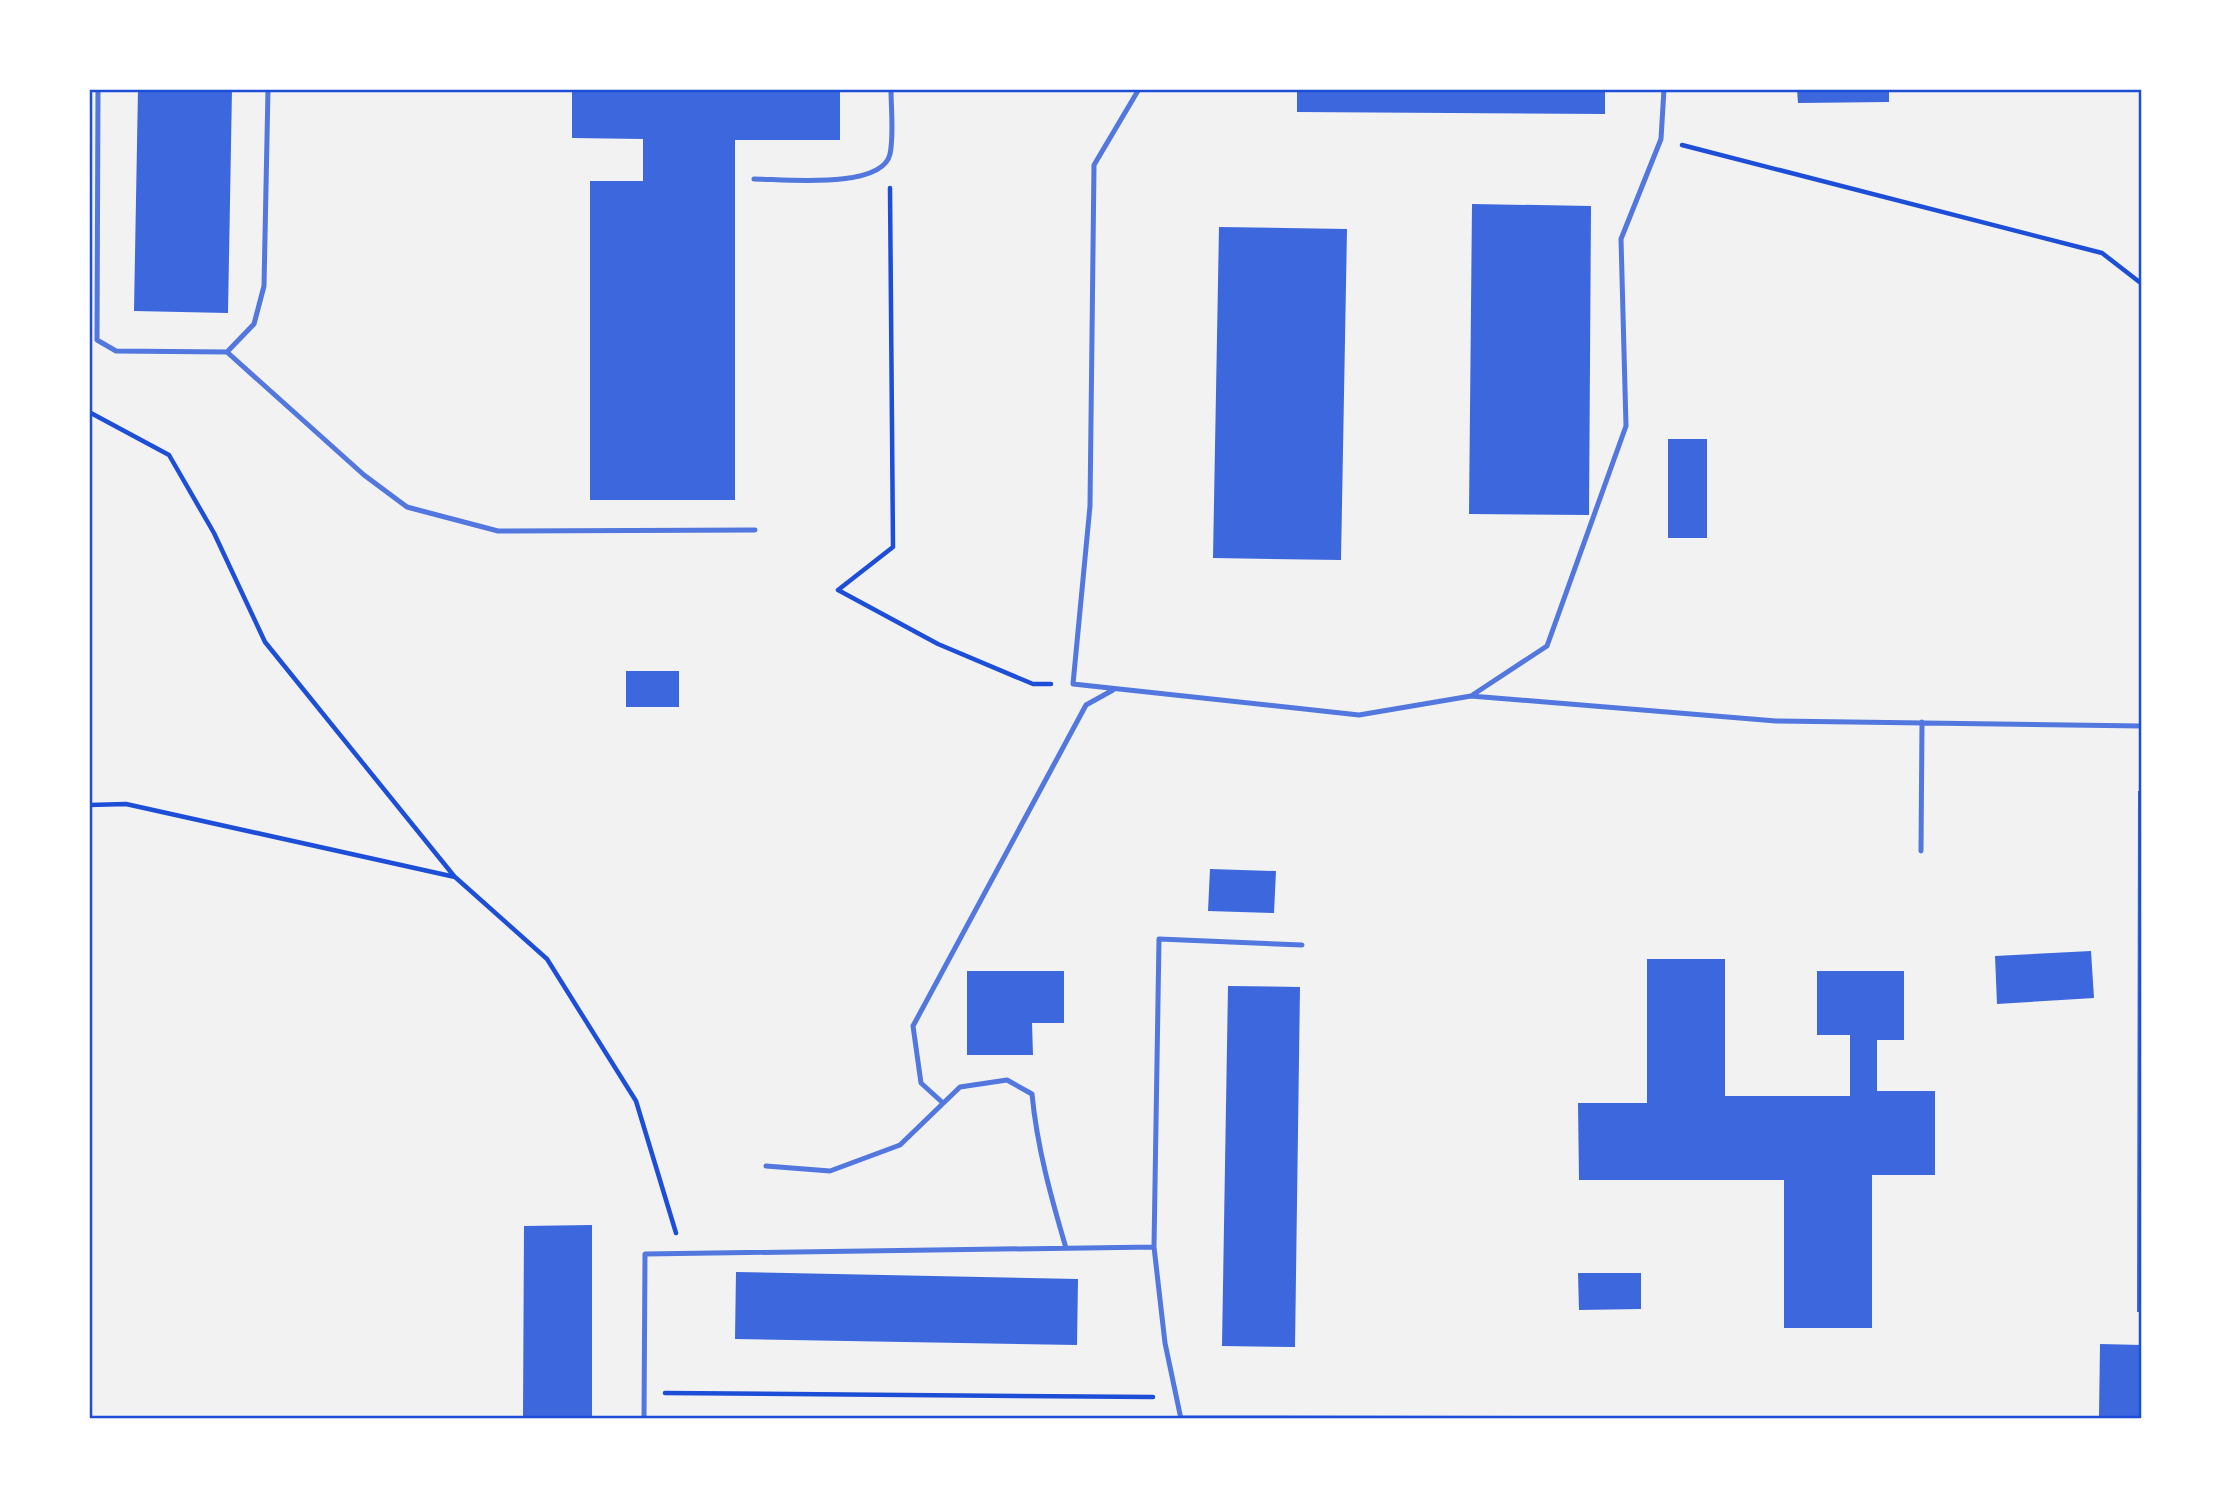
<svg xmlns="http://www.w3.org/2000/svg" width="2231" height="1508" font-family="Barlow,sans-serif">
  <style>
    .building { fill: #3d67dc }
    .lines { fill: none; stroke-linecap: round; stroke-linejoin: round }
    .path { stroke: #1d4ed8; stroke-width: 4.5 }
    .service { stroke: #5277de; stroke-width: 5 }
    .neatline { fill: none; stroke: #1d4ed8; stroke-width: 2.5 }
  </style>
  <rect width="100%" height="100%" fill="#f2f2f2"/>
  <path class="building" d="M138,89H232L228,313L134,311Z
    M572,89H840V140H735V500H590V181H643V139L572,138Z
    M1297,89H1605V114L1297,112Z
    M1797,89H1889V102L1798,103Z
    M1472,204L1591,206L1589,515L1469,514Z
    M1219,227L1347,229L1341,560L1213,558Z
    M1668,439H1707V538H1668Z
    M626,671H679V707H626Z
    M2138,791H2142V1312H2137Z
    M1210,869L1276,871L1274,913L1208,911Z
    M2091,951L2094,998L1997,1004L1995,956Z
    M1647,959H1725V1096H1850V1035H1817V971H1904V1040H1877V1091H1935V1175H1872V1328H1784V1180H1579L1578,1103H1647Z
    M967,971H1064V1023H1032L1033,1055H967Z
    M1228,986L1300,987L1295,1347L1222,1346Z
    M592,1225V1419H523L524,1226Z
    M736,1272L1078,1279L1077,1345L735,1339Z
    M1578,1273H1641V1309L1579,1310Z
    M2100,1344L2142,1345V1419H2088V1416H2099Z"/>
  <g class="lines">
    <path class="path" d="M1682,145L2102,253L2142,284
      M890,188L893,547L838,590L938,644L1033,684H1051
      M89,412L169,455L214,533L265,642L454,876
      M89,805L126,804L455,877L547,959L636,1101L676,1233
      M665,1393L1153,1397"/>
    <path class="service" d="M98,89L97,340L116,351L227,352L254,324L264,286L268,89
      M1139,89L1094,165L1090,506L1073,684L1359,715L1471,696L1776,721L2142,726
      M754,179C783,179 882,190 890,154C894,136 891,109 891,89
      M227,352L364,475L407,507L498,531L755,530
      M1471,696L1547,646L1626,426L1621,239L1661,139L1664,89
      M1921,851L1922,722
      M943,1103L921,1083L913,1026L1086,705L1113,690
      M766,1166L830,1171L900,1145L960,1087L1007,1080L1032,1094C1037,1147 1051,1197 1066,1248
      M1154,1247L1159,939L1302,945
      M1181,1418L2053,1419
      M644,1419L645,1254L1154,1247L1165,1343L1181,1419"/>
  </g>
  <rect width="2231" height="1508" fill="none" stroke="#ffffff" stroke-width="182"/>
  <rect x="91" y="91" width="2049" height="1326" class="neatline"/>
</svg>
